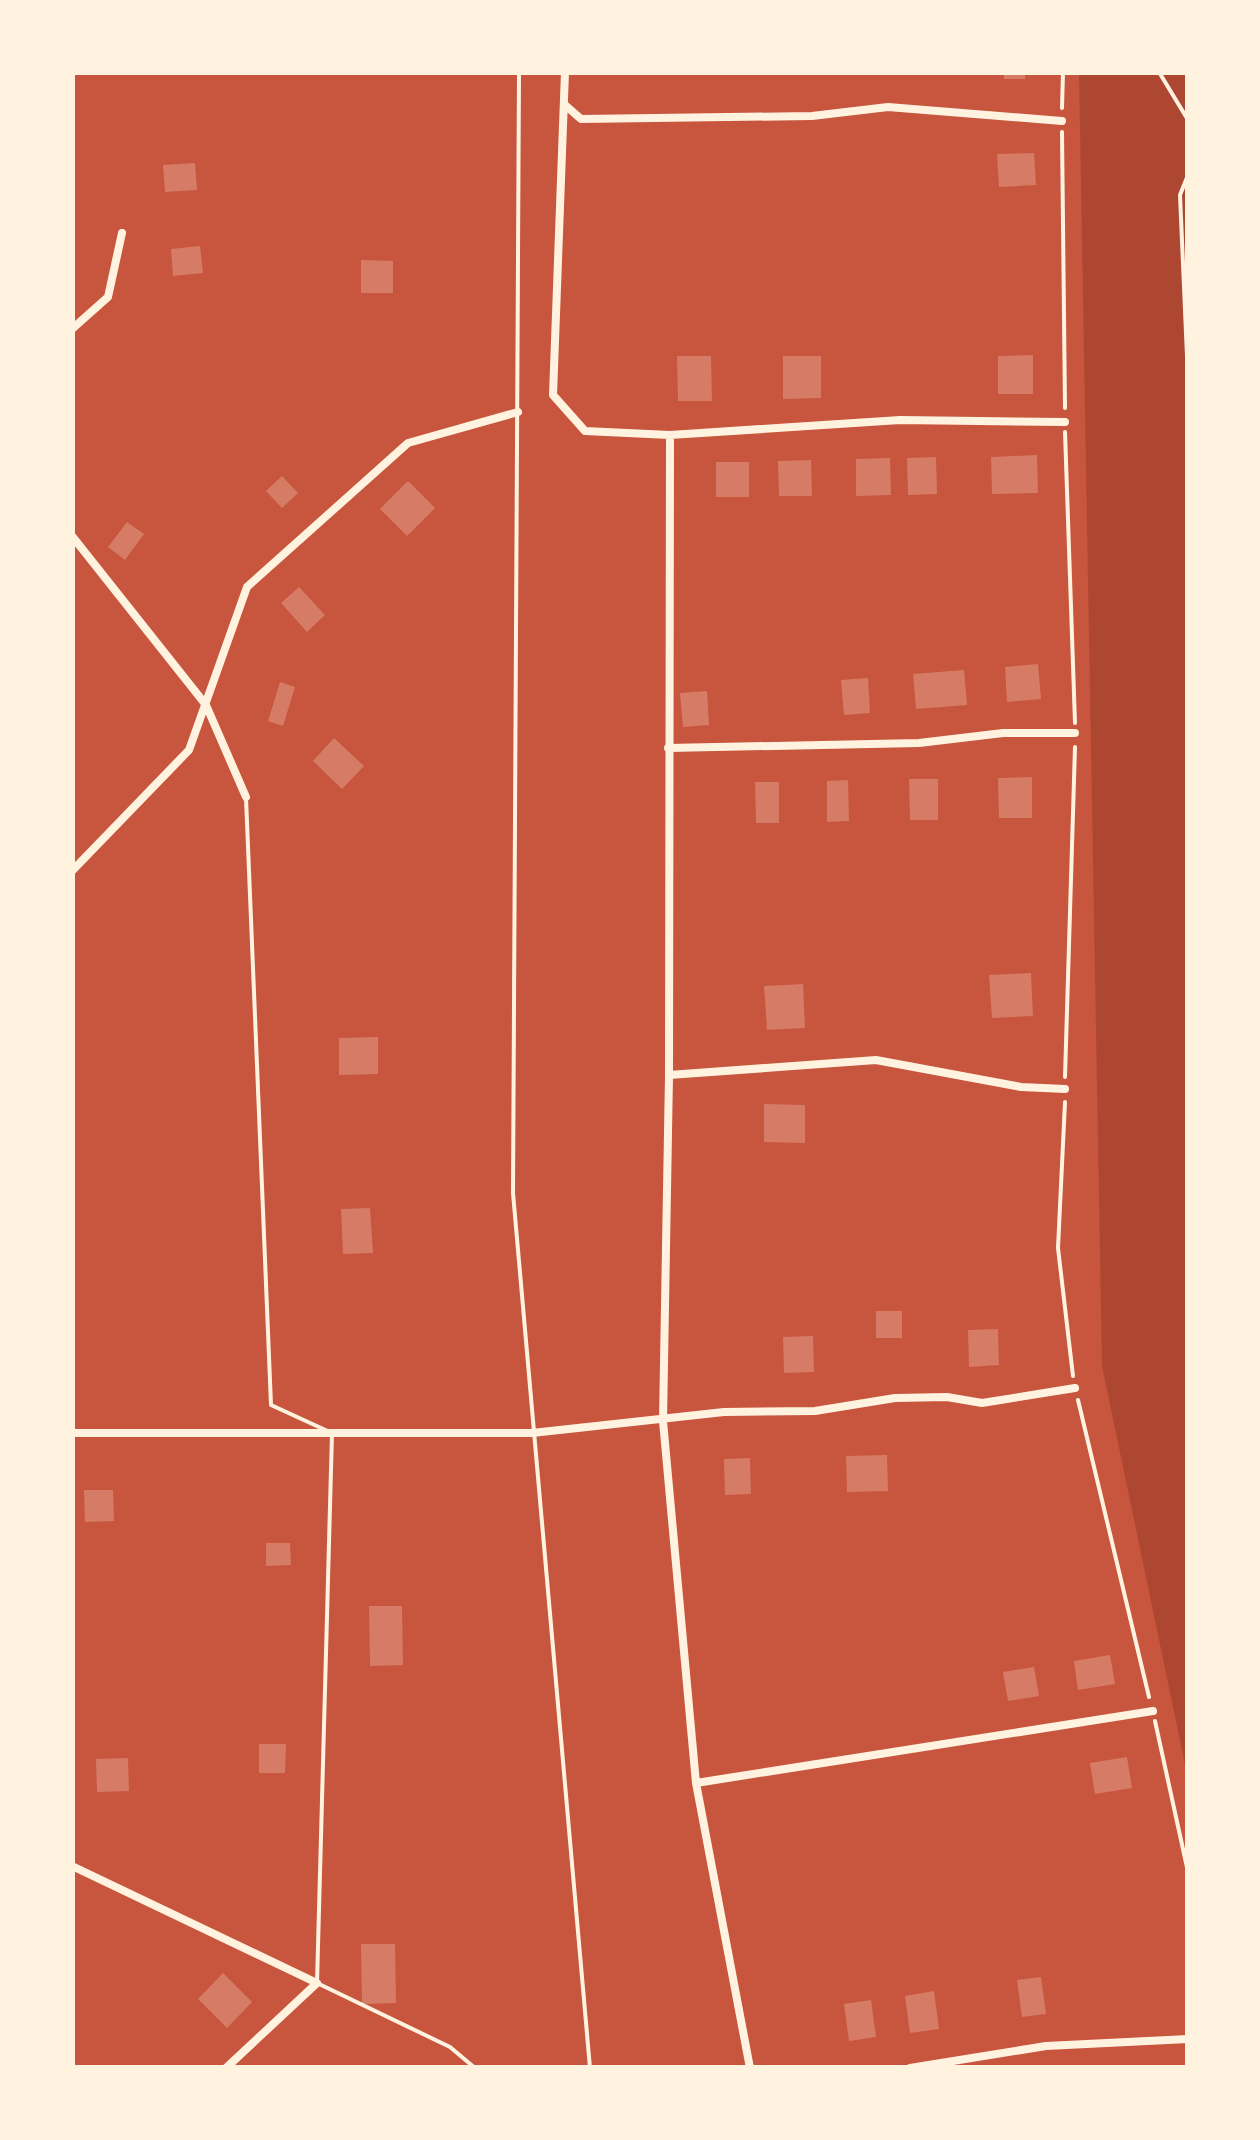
<svg xmlns="http://www.w3.org/2000/svg" width="1260" height="2140" font-family="Raleway,sans-serif">
  <style>
    .green { fill: #ae4732 }
    .building { fill: #d67c66 }
    .lines { fill: none; stroke-linecap: round; stroke-linejoin: round }
    .path { stroke: #fff3e0; stroke-width: 4 }
    .service { stroke: #fff3e0; stroke-width: 4 }
    .minor { stroke: #fff3e0; stroke-width: 8 }
  </style>
  <rect width="100%" height="100%" fill="#c8553d"/>
  <path class="green" d="M1079,73H1187V1774L1102,1366Z"/>
  <path class="building" d="M1004,72H1025V79H1004Z
    M1034,153L1036,185L999,187L997,154Z
    M195,163L197,190L165,192L163,165Z
    M200,246L203,273L173,276L171,249Z
    M361,260L393,261V293H361Z
    M1033,355V394H998V356Z
    M677,356H711L712,401H678Z
    M783,356H821V398L783,399Z
    M1037,455L1038,493L992,494L991,457Z
    M936,457L937,494L908,495L907,458Z
    M890,458L891,495L856,496V459Z
    M811,460L812,496H779L778,461Z
    M716,462H749V497H716Z
    M282,476L298,493L282,508L266,491Z
    M408,481L435,508L407,536L380,509Z
    M127,522L144,534L125,560L108,547Z
    M299,587L325,615L307,632L281,603Z
    M1038,664L1041,699L1007,702L1005,667Z
    M964,670L967,705L916,709L913,674Z
    M868,678L870,713L844,715L841,680Z
    M280,682L295,687L283,726L268,721Z
    M707,691L709,725L683,727L680,693Z
    M334,738L364,766L342,789L313,761Z
    M1032,777V818H999L998,778Z
    M909,779H938V820H910Z
    M848,780L849,821L827,822V781Z
    M755,782H779V823H756Z
    M1031,973L1033,1016L992,1018L989,975Z
    M803,984L805,1028L767,1030L764,986Z
    M378,1037V1074L339,1075V1038Z
    M764,1104L805,1105V1143L764,1142Z
    M370,1208L373,1253L343,1254L341,1209Z
    M876,1311H902V1338H876Z
    M998,1329L999,1365L969,1367L968,1330Z
    M813,1336L814,1372L784,1373L783,1337Z
    M887,1455L888,1491L847,1492L846,1456Z
    M750,1458L751,1494L725,1495L724,1459Z
    M84,1490H113L114,1521L85,1522Z
    M266,1543H290L291,1565L266,1566Z
    M369,1606H402L403,1665L370,1666Z
    M1110,1655L1115,1684L1078,1690L1074,1661Z
    M1034,1667L1039,1696L1008,1701L1003,1672Z
    M259,1744H286L285,1773H259Z
    M1127,1757L1132,1788L1095,1794L1090,1763Z
    M128,1758L129,1791L97,1792L96,1759Z
    M361,1944H395L396,2003L362,2004Z
    M223,1973L252,2002L227,2028L198,1999Z
    M1041,1977L1046,2014L1022,2017L1017,1980Z
    M934,1991L939,2029L910,2033L905,1996Z
    M871,2000L876,2037L849,2041L844,2004Z"/>
  <g class="lines">
    <path class="path" d="M1159,72L1188,120
      M1062,108L1063,72
      M1062,132L1065,408
      M1187,356L1180,195L1188,175
      M1065,432L1075,723
      M1065,1077L1075,747
      M1065,1102L1058,1248L1073,1376
      M1078,1400L1149,1697
      M1155,1721L1188,1872"/>
    <path class="service" d="M519,72L513,1193L590,2068
      M246,798L271,1405L332,1433L317,1983L450,2047L475,2068"/>
    <path class="minor" d="M565,72L553,395L585,431L670,435L669,1075L663,1421L696,1783L750,2068
      M565,105L581,119L812,116L888,107L1062,121
      M72,329L108,297L122,233
      M670,435L900,420L1065,422
      M72,536L206,705L246,797
      M668,748L919,743L1003,733H1075
      M72,871L189,750L247,587L408,443L518,412
      M669,1075L876,1060L1021,1087L1065,1089
      M72,1433H532L724,1412L815,1411L895,1398L947,1397L982,1403L1075,1388
      M696,1783L1153,1711
      M72,1866L317,1983L226,2068
      M910,2068L1046,2046L1188,2039"/>
  </g>
  <rect width="1260" height="2140" fill="none" stroke="#fff3e0" stroke-width="150"/>
</svg>
